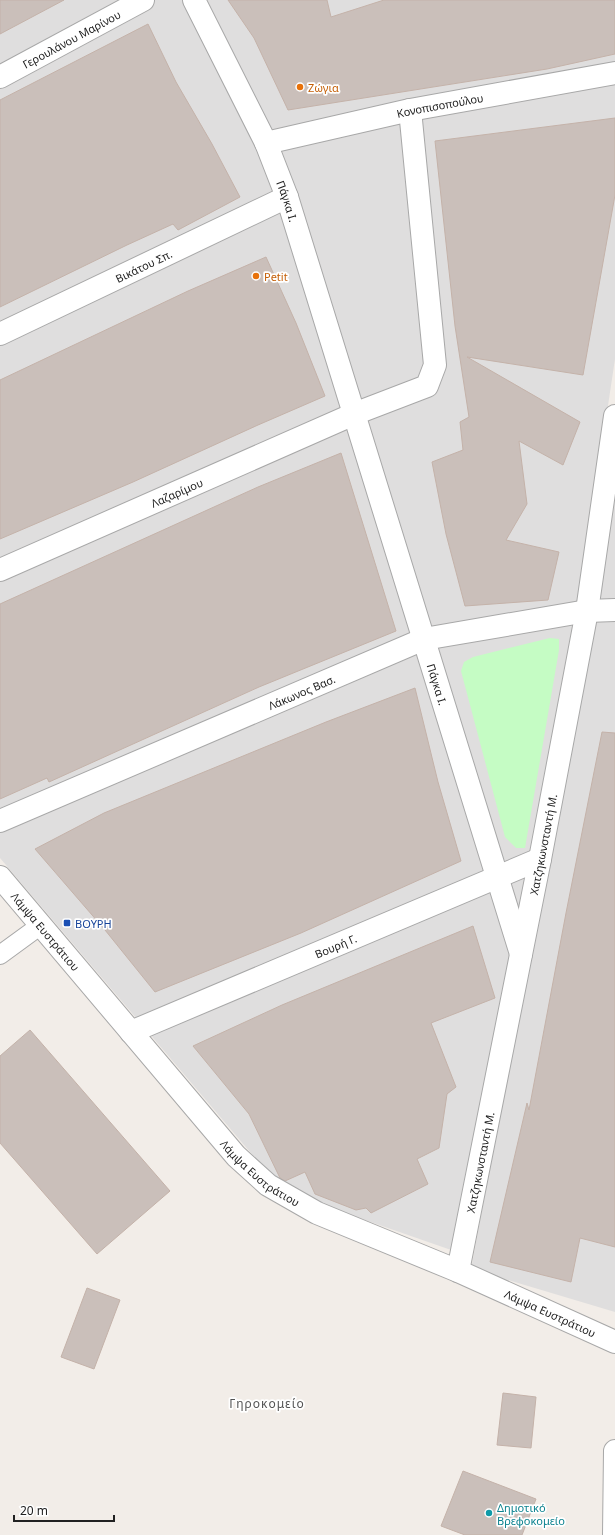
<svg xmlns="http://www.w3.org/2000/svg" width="615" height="1535" font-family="'Noto Sans',sans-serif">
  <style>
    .residential { fill: #dfdede }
    .park { fill: #c5fcc4 }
    .building { fill: #cabfba; stroke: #c4b2a9 }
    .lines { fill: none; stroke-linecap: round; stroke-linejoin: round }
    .service-casing { stroke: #a8a8a8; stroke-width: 20 }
    .minor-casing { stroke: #a8a8a8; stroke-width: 24 }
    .tertiary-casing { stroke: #a8a8a8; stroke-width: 24 }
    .service { stroke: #fff; stroke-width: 18 }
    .minor { stroke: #fff; stroke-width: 22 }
    .tertiary { stroke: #fff; stroke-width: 22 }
    .food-dot { fill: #e8710a; stroke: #fff; stroke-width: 1.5 }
    .transit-dot { fill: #1a4fb4; stroke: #fff; stroke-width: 1.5 }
    .culture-dot { fill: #0f9aa8; stroke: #fff; stroke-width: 1.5 }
    .labels { text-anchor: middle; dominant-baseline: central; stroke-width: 3.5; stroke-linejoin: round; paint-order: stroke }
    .street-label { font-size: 11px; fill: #212121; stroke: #fff }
    .food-label { font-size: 11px; fill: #c56008; stroke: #fff; text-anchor: start }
    .transit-label { font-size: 11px; fill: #164399; stroke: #fff; text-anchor: start }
    .culture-label { font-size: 11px; fill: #0d838f; stroke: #fff; text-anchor: start }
    .neighbourhood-label { font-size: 12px; letter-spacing: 1px; fill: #545454; stroke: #fff }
  </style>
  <rect width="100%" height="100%" fill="#f2ede8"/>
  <path class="residential" d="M0,0H615V359L581,585L454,1251L319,1204L268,1173L0,858Z
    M615,494V1312L471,1269L596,605Z"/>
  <path class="park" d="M550,638L559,639V650L525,848H516L505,837L461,671L464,662L473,657Z"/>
  <path class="building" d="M0,0H64L0,34Z
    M228,0H327L331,17L384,0H615V54L547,69L288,110L254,38Z
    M148,24L176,82L212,144L240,197L178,230L173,224L127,245L0,307V100Z
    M615,118V195L583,375L467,357L580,422L563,465L519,441L527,504L506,540L559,552L548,600L465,606L446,534L432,462L463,450L460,422L469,417L455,326L435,141Z
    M266,257L296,323L325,396L258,425L133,482L0,539V380L188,291Z
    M341,453L396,631L259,687L49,782L47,778L0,799V604L258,487Z
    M415,688L438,782L461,861L301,933L155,992L105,930L35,849L104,813L326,722Z
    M602,732L615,733V1247L580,1238L571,1282L490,1262L527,1103L529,1110L566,913Z
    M473,926L495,998L431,1023L456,1087L447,1094L439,1148L417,1159L428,1184L371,1213L366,1208L356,1210L315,1194L305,1172L285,1181L280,1178L249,1114L193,1046L282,1005Z
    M30,1030L170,1191L97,1254L0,1143V1056Z
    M87,1288L120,1300L94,1369L61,1357Z
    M503,1393L536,1397L531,1448L497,1445Z
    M463,1471L536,1499L522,1535H465L441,1526Z"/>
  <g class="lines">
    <defs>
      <path id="service" d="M0,955L41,925"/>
      <g id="minor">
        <path id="s1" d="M194,0L266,143L287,197L521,954"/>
        <path id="s2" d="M0,77L143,0"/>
        <path id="s3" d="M266,143L410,110L615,73"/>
        <path id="s4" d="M0,334L287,197"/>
        <path id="s5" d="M0,570L354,414L427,386L435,365L410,110"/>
        <path id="s6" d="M0,821L424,639L587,611L615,610"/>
        <path id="s7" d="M131,1032L540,859"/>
        <path id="s8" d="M458,1271L540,859L587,611L615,416"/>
      </g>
      <g id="tertiary">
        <path id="s9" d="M0,877L236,1156L268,1185L317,1213L458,1271L615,1342"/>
        <path d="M614,1535L615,1451"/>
      </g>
    </defs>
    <use href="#service" class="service-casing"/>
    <use href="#minor" class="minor-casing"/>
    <use href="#tertiary" class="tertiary-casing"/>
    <use href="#service" class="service"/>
    <use href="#minor" class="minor"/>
    <use href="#tertiary" class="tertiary"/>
  </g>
  <g class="food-dot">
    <circle cx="300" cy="87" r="4"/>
    <circle cx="256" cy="276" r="4"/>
  </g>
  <rect class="transit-dot" x="63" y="919" width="8" height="8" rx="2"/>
  <circle class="culture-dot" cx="489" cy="1513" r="4"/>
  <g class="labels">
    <g class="street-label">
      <text stroke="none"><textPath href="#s2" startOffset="81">Γερουλάνου Μαρίνου</textPath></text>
      <text stroke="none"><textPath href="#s3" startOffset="178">Κονοπισοπούλου</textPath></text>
      <text stroke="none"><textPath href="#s1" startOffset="222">Πάγκα Ι.</textPath></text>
      <text stroke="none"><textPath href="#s4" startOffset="159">Βικάτου Σπ.</textPath></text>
      <text stroke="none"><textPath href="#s5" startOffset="193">Λαζαρίμου</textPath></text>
      <text stroke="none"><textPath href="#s1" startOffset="728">Πάγκα Ι.</textPath></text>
      <text stroke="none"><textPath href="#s6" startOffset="328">Λάκωνος Βασ.</textPath></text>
      <text stroke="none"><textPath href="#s8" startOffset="435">Χατζηκωνσταντή Μ.</textPath></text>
      <text stroke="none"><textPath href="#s9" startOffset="71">Λάμψα Ευστράτιου</textPath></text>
      <text stroke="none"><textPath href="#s7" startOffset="222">Βουρή Γ.</textPath></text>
      <text stroke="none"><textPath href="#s8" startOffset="111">Χατζηκωνσταντή Μ.</textPath></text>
      <text stroke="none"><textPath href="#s9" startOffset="395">Λάμψα Ευστράτιου</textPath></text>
      <text stroke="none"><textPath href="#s9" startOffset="719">Λάμψα Ευστράτιου</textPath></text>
    </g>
    <g class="food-label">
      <text x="308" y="87">Ζώγια</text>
      <text x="264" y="276">Petit</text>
    </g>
    <g class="transit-label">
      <text x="75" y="923">ΒΟΥΡΗ</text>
    </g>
    <g class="culture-label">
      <text x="497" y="1507">Δημοτικό<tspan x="497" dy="13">Βρεφοκομείο</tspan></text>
    </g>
    <g class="neighbourhood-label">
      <text x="267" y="1403">Γηροκομείο</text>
    </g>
  </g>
  <path d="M14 1515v6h100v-6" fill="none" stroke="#212121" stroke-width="2"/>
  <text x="20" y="1515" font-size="12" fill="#212121" stroke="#ffffff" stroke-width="3" paint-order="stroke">20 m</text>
</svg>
